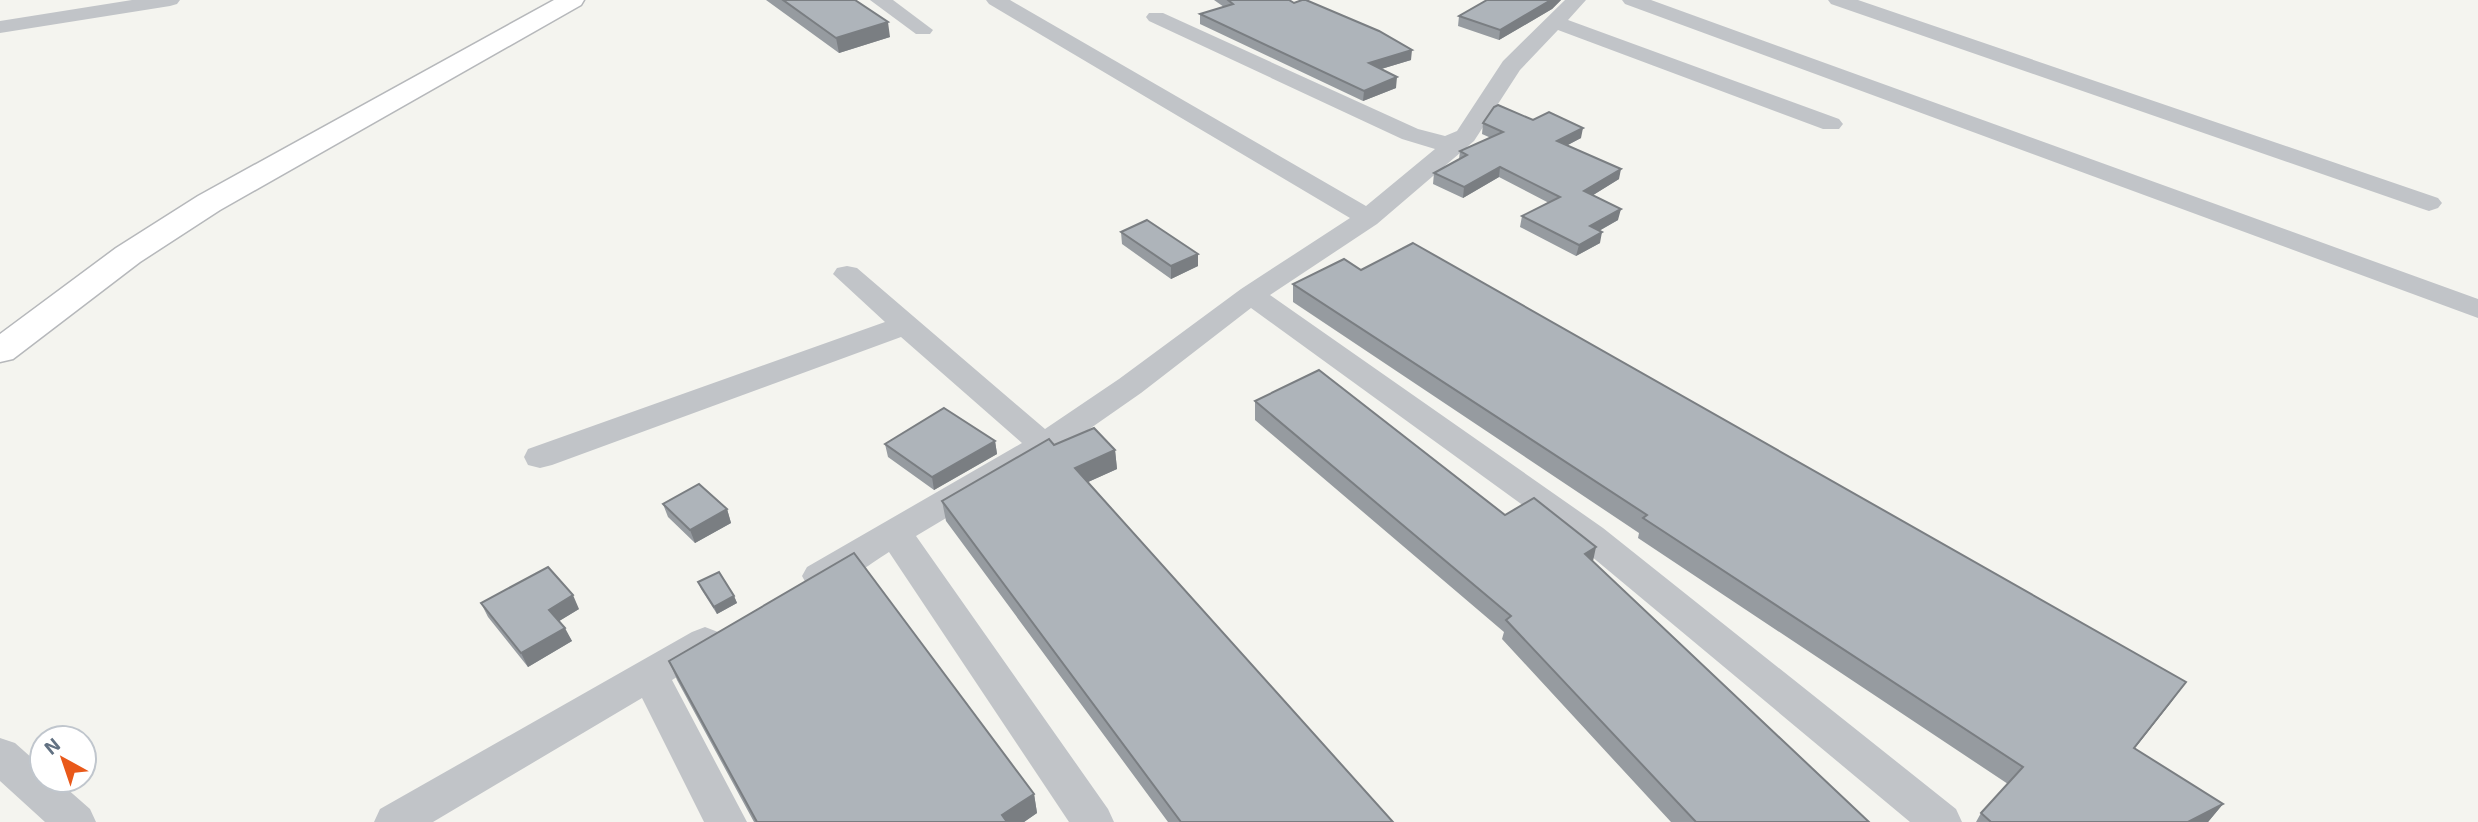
<svg xmlns="http://www.w3.org/2000/svg" width="2478" height="822" font-family="'Exo 2',sans-serif">
  <style>
    .lines { fill: none; stroke-linecap: round; stroke-linejoin: round }
    .highway-casing { stroke: #b6b8bb; stroke-width: 3 }
    .minor { fill: #c1c4c8; fill-rule: evenodd }
    .highway { fill: #fff; fill-rule: evenodd }
    .wall { fill: #969ba0 }
    .shaded-wall { fill: #7a7e82 }
    .building { fill: #aeb4ba; stroke: #7a7e82; stroke-width: 2 }
  </style>
  <rect width="100%" height="100%" fill="#f4f4ef"/>
  <g class="lines">
    <defs>
      <path id="highway" d="M554,0H584L581,5L220,210L140,262L13,359L0,362V334L116,248L198,196Z"/>
    </defs>
    <use href="#highway" class="highway-casing"/>
    <path class="minor" d="M132,0H180L177,4L170,6L0,33V21Z
      M870,0H893L933,30L930,34H916Z
      M986,0H1010L1366,206L1435,149L1402,139L1149,21L1146,17L1149,13H1163L1418,129L1445,136L1457,131L1503,61L1565,0H1586L1568,20L1839,119L1843,124L1839,129H1823L1558,30L1520,70L1474,141L1377,224L1270,295L1603,528L1956,809L1962,822H1910L1579,546L1251,308L1141,393L1055,453L916,536L1108,809L1114,822H1069L889,552C866,566 835,594 807,585L802,576L807,567L1022,443L901,337L552,465L540,468L528,465L524,457L528,449L885,322L833,274L837,268L847,266L857,268L1045,429L1119,379L1241,289L1350,218L989,4Z
      M1622,0H1651L2478,299V318L1625,4Z
      M1828,0H1858L2438,198L2442,203L2438,208L2429,211L2420,208L1831,4Z
      M705,627L718,632L724,642L718,652L672,680L747,822H704L642,698L433,822H374L380,809L692,632Z
      M0,738L15,743L42,767V780H57L90,809L96,822H45L0,781Z"/>
    <use href="#highway" class="highway"/>
  </g>
  <path class="wall" d="M766,0H855L890,37L839,53Z
    M1214,0H1289L1411,60L1381,69L1396,88L1363,101L1200,24V14L1224,7Z
    M1487,0H1561L1552,9L1499,40L1458,26L1459,16Z
    M1533,120L1581,138L1567,145L1619,179L1593,195L1618,220L1599,231L1600,243L1576,256L1520,227L1522,216L1549,203L1499,177L1463,198L1433,184L1434,173L1459,159L1460,151L1491,138L1482,134L1483,123Z
    M1121,232L1198,254V266L1171,279L1122,244Z
    M1361,270L2172,701L2134,749L2223,804L2208,822H1976L1981,813L2008,784L1638,538L1639,533L1293,302V284Z
    M1255,401L1505,515L1593,561L1869,822H1671L1502,639L1504,632L1255,420Z
    M995,441L997,454L934,490L888,457L885,444Z
    M1054,445L1115,450L1117,469L1088,482L1393,822H1168L946,521L942,501Z
    M663,504L727,509L731,523L695,543L668,517Z
    M698,582L734,596L737,603L717,614L701,589Z
    M481,603L579,609L559,621L572,641L528,667L488,617Z
    M669,661L1034,794L1037,813L1024,822H754L677,680Z"/>
  <path class="shaded-wall" d="M1551,0H1561L1552,9L1499,40L1500,30Z
    M888,22L890,37L839,53L836,38Z
    M1412,50L1411,60L1368,73L1369,63Z
    M1397,77L1396,88L1363,101L1364,91Z
    M1583,128L1581,138L1555,152L1557,141Z
    M1500,167L1499,177L1463,198L1464,187Z
    M1621,169L1619,179L1582,202L1584,191Z
    M1621,209L1618,220L1588,237L1590,226Z
    M1602,232L1600,243L1576,256L1579,245Z
    M1198,254V266L1171,279V266Z
    M995,441L997,454L934,490L932,477Z
    M1115,450L1117,469L1077,487L1075,468Z
    M727,509L731,523L695,543L690,530Z
    M1596,547L1592,566L1585,554Z
    M573,595L579,609L556,623L549,610Z
    M734,596L737,603L717,614L714,607Z
    M565,628L572,641L528,667L521,653Z
    M2186,682L2172,701L2120,767L2134,748Z
    M1034,794L1037,813L1024,822H1004L1002,815Z
    M2223,804L2208,822H2188Z"/>
  <path class="building" d="M783,0H855L888,22L836,38Z
    M1228,0H1289L1294,3L1302,0H1306L1379,31L1412,50L1369,63L1397,77L1364,91L1200,14L1233,4Z
    M1487,0H1551L1500,30L1459,16Z
    M1498,105L1533,120L1549,112L1583,128L1557,141L1621,169L1584,191L1621,209L1590,226L1602,232L1579,245L1522,216L1560,197L1500,167L1464,187L1434,173L1467,155L1460,151L1503,132L1483,123L1494,107Z
    M1147,220L1198,254L1171,266L1121,232Z
    M1413,243L2186,682L2134,748L2223,804L2188,822H1991L1981,813L2023,767L1643,518L1647,515L1293,284L1344,259L1361,270Z
    M1319,370L1505,515L1534,498L1596,547L1585,554L1869,822H1696L1506,620L1511,616L1255,401Z
    M944,408L995,441L932,477L885,444Z
    M1094,428L1115,450L1075,468L1393,822H1181L942,501L1049,439L1054,445Z
    M699,484L727,509L690,530L663,504Z
    M854,553L1034,794L1002,815L1007,822H757L669,661Z
    M548,567L573,595L549,610L565,628L521,653L481,603Z
    M719,572L734,596L714,607L698,582Z"/>
  <g transform="translate(63 759) rotate(320)"><circle r="33" fill="#ffffff" stroke="#c0c6cd" stroke-width="2"/>
  <path d="M0-5L12 26L0 18L-12 26Z" fill="#e9591a"/>
  <text y="-10" font-size="19" font-weight="bold" text-anchor="middle" fill="#627182">N</text>
  </g>
</svg>
